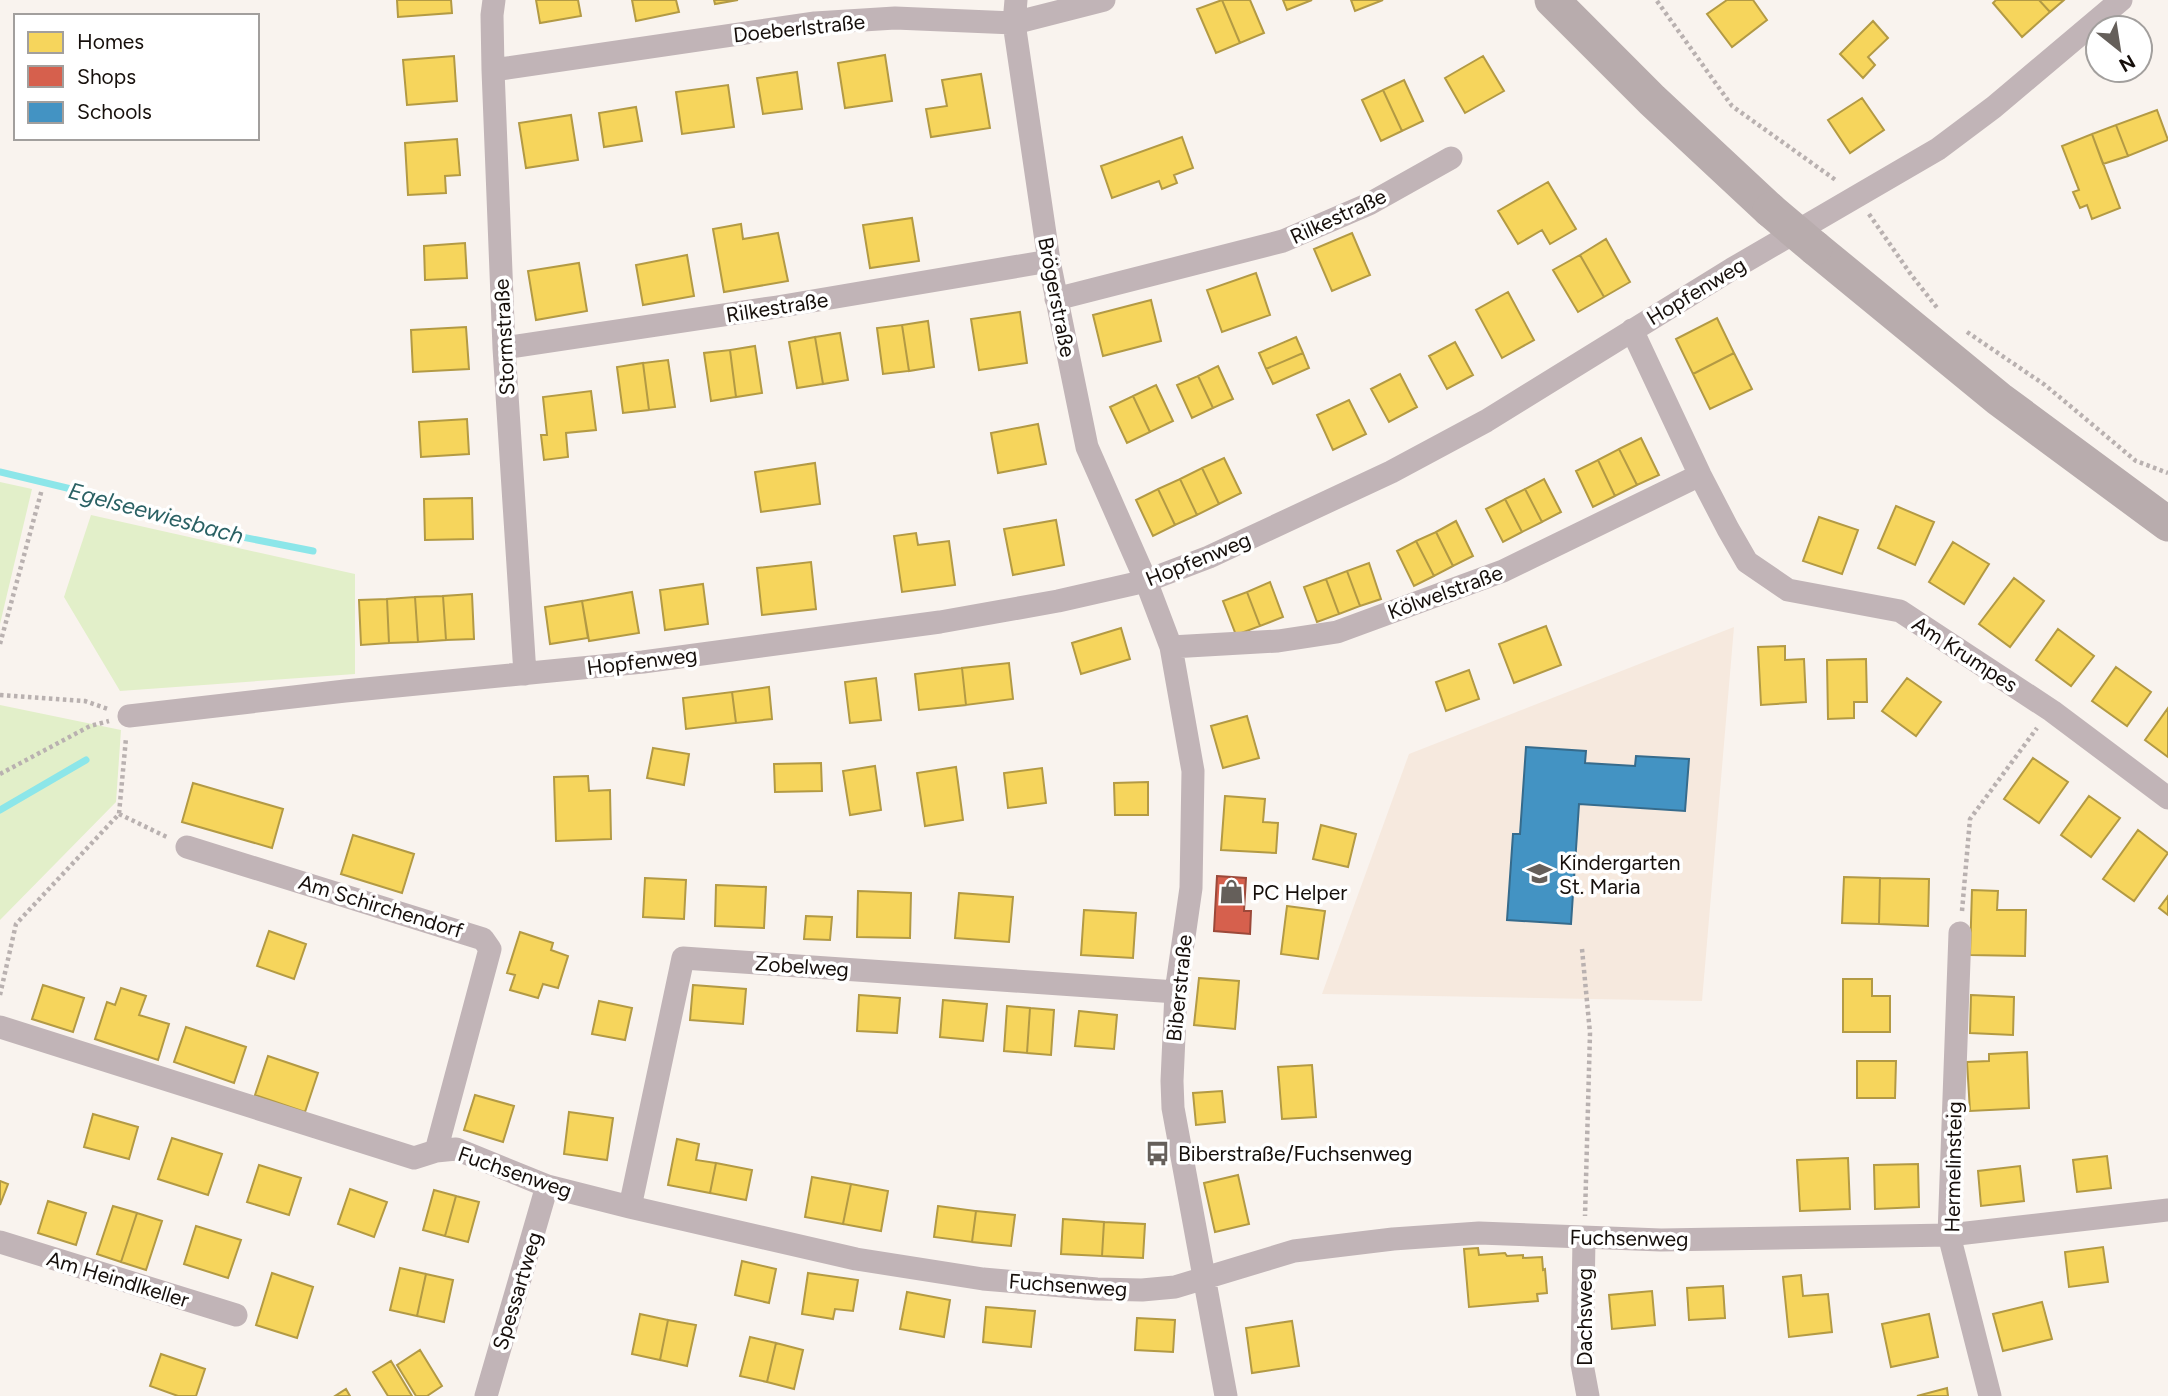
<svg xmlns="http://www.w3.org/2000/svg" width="2168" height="1396" font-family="Figtree,sans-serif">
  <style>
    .built { fill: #f6e9de }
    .green { fill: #e2efc9 }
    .homes { fill: #f6d55c; stroke: #b39a44; stroke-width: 2 }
    .shops { fill: #d6604d; stroke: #9c4839; stroke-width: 2 }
    .schools { fill: #4393c3; stroke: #366b8c; stroke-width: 2 }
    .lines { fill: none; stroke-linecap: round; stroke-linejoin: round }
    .stream { stroke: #8ce6e9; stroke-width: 7 }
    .path { stroke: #b9b1b0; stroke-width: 4.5; stroke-dasharray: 3.5 3.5; stroke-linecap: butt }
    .minor { stroke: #c1b4b7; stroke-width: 23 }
    .primary { stroke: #b8acad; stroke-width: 35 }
    .primary-bridge { stroke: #b8acad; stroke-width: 35 }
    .labels { text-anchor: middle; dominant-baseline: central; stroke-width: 7; stroke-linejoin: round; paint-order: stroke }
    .street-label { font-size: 21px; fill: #160f0b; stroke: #fff }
    .poi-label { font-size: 21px; fill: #160f0b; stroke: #fff; text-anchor: start }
    .water-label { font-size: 23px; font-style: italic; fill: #2a6164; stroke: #fff }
  </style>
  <rect width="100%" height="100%" fill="#f9f3ee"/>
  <path class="built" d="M1734,627L1702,1001L1322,994L1409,754Z"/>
  <path class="green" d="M0,482L32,489L0,624Z
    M91,515L355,574V674L120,691L64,597Z
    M0,705L121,730L116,802L0,920Z"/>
  <path class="homes" d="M397,0H451L452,13L398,17Z
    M536,0H578L581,16L540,23Z
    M632,0H676L679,12L636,21Z
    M714,0H738L715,4Z
    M1222,0H1250L1264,33L1240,43Z
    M1222,0L1240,43L1216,53L1197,9Z
    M1283,0H1312L1287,10Z
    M1351,0H1383L1355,11Z
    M1727,0H1753L1767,20L1732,47L1707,14Z
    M1996,0H2039L2050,12L2022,37L1993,3Z
    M2039,0H2064L2050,12Z
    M1873,21L1888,38L1868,57L1875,65L1863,78L1840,54Z
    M885,55L892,101L845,108L838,63Z
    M454,56L457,101L407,105L403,60Z
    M1483,56L1504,91L1465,113L1445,78Z
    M797,72L802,109L763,114L757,78Z
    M981,74L990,128L931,137L926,109L947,106L942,80Z
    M1404,80L1423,121L1402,131L1383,90Z
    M728,85L734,127L682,134L676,92Z
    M1383,90L1402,131L1381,141L1362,100Z
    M1862,98L1884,130L1850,153L1828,120Z
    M636,107L642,141L604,147L599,113Z
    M2157,110L2168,140L2128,156L2116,125Z
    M571,115L578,160L526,168L519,123Z
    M2116,125L2128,156L2103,164L2092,134Z
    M2092,134L2120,208L2092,219L2087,205L2080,208L2073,192L2079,190L2062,146Z
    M1182,137L1193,168L1174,175L1177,183L1162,189L1159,181L1112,198L1101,166Z
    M457,139L460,175L445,176L446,193L408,195L405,143Z
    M1548,182L1576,229L1550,244L1542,230L1518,244L1498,211Z
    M912,218L919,261L870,268L863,225Z
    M741,224L743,239L778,233L788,281L724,292L713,229Z
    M1352,233L1370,275L1332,291L1314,249Z
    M1606,239L1630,282L1604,297L1580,255Z
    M465,243L467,278L425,280L424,246Z
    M687,255L694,296L643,305L636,265Z
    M1580,255L1604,297L1578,312L1553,270Z
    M579,263L587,311L536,320L528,271Z
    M1256,273L1270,315L1222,332L1207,290Z
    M1508,292L1534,340L1502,358L1476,310Z
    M1151,300L1161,341L1103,356L1093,315Z
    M1020,312L1027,363L979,370L971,319Z
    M1717,318L1734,353L1693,374L1676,339Z
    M928,321L934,367L909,371L902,325Z
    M902,325L909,371L883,374L877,328Z
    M466,327L469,369L413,372L411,330Z
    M840,333L848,380L823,384L815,337Z
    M815,337L823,384L797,388L789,342Z
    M1296,337L1303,353L1266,369L1259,353Z
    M1455,342L1473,375L1447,389L1429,356Z
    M755,346L762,393L736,397L730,350Z
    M730,350L736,397L711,401L704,353Z
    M1303,353L1309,368L1273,384L1266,369Z
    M1734,353L1752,389L1710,409L1693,374Z
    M668,360L675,407L649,410L643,363Z
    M643,363L649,410L623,413L617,367Z
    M1218,366L1233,399L1213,408L1198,376Z
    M1400,374L1417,407L1389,422L1371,389Z
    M1198,376L1213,408L1192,418L1177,385Z
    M1156,385L1173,421L1150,432L1133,396Z
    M591,391L596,430L566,433L568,457L544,460L541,435H547L543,397Z
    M1133,396L1150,432L1127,443L1110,407Z
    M1349,400L1366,434L1333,450L1317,415Z
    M467,419L469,454L421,457L419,422Z
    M1038,424L1046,464L998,473L991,433Z
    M1641,438L1659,475L1637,485L1619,449Z
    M1619,449L1637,485L1615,496L1598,460Z
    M1224,458L1241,493L1219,504L1202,468Z
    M1598,460L1615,496L1593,507L1576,471Z
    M815,463L820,504L761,512L755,472Z
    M1202,468L1219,504L1197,515L1180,479Z
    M1180,479L1197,515L1175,525L1158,489Z
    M1544,479L1561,512L1542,522L1525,489Z
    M1158,489L1175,525L1153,536L1136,500Z
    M1525,489L1542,522L1522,532L1505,499Z
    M472,498L473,539L425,540L424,499Z
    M1505,499L1522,532L1503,542L1486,509Z
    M1896,506L1934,522L1915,565L1878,548Z
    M1819,517L1858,530L1842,574L1803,561Z
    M1056,520L1064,565L1013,575L1004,529Z
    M1456,521L1473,556L1453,566L1436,532Z
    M1436,532L1453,566L1434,576L1416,541Z
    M916,533L918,545L949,541L955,585L902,592L894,536Z
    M1416,541L1434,576L1414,586L1397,551Z
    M1953,542L1989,564L1964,604L1929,582Z
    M811,562L816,609L762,615L757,568Z
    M1369,563L1381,599L1360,606L1347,571Z
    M1347,571L1360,606L1339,614L1326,579Z
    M2014,578L2044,601L2010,647L1979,624Z
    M1326,579L1339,614L1317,622L1304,587Z
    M1270,582L1283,617L1260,626L1247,592Z
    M703,584L708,624L665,630L660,590Z
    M632,592L639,633L589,641L582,601Z
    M1247,592L1260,626L1236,635L1223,601Z
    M472,594L474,639L446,640L443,596Z
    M443,596L446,640L418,642L415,597Z
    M415,597L418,642L389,643L387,599Z
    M387,599L389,643L361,645L359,600Z
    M582,601L588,638L550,644L545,607Z
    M1546,626L1561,665L1514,683L1499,644Z
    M1121,628L1130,659L1081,674L1072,643Z
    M2058,629L2094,656L2071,686L2036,660Z
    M1785,646V660L1804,659L1806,702L1761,705L1758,647Z
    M1866,659L1867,702H1854V718L1828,719L1827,660Z
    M1009,663L1013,699L966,705L962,668Z
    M2116,667L2151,692L2127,726L2092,701Z
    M962,668L966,705L919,710L915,674Z
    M1469,670L1479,699L1446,711L1436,682Z
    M876,678L881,720L850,723L845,682Z
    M1907,678L1941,702L1916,736L1882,711Z
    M769,687L772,719L736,723L732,692Z
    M732,692L736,723L686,729L683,698Z
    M2168,708V757L2145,740Z
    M1247,716L1259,758L1223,768L1211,726Z
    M653,748L689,754L684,785L647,778Z
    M2033,758L2068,782L2039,823L2004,799Z
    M821,763L822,791L775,792L774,764Z
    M875,766L881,810L850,815L843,771Z
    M956,767L963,820L925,826L917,773Z
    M1042,768L1046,803L1008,808L1004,773Z
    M588,776L589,791L610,790L611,839L556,841L554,777Z
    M1148,782V815H1115L1114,783Z
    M193,783L283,809L272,848L182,822Z
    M1225,796L1265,799L1263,822L1278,823L1276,853L1221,850Z
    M2089,796L2120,818L2091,857L2061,835Z
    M1321,825L1356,834L1348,867L1313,859Z
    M2138,830L2168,853L2134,901L2103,879Z
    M353,835L414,854L402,893L341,874Z
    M1844,877L1880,878L1879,924L1842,923Z
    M645,878L686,880L684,919L643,917Z
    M1880,878L1929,879L1928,926L1879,924Z
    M716,885L766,887L764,928L715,926Z
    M1972,890L1998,891L1997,910H2026L2025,956L1970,955Z
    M858,891L911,893L910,938L857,937Z
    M959,893L1013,897L1009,942L955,938Z
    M2168,896V915L2159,908Z
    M1287,906L1325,911L1318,959L1281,954Z
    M1084,910L1136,913L1133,958L1081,955Z
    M806,916L832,917L830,940L804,939Z
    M269,931L306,944L294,979L257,966Z
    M520,932L553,943L551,950L568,956L558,988L543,984L538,998L510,990L515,975L507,973Z
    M1199,978L1239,981L1235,1029L1194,1025Z
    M1843,979H1872V996H1890V1032H1843Z
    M43,985L84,998L73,1032L32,1019Z
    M693,985L746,989L743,1024L690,1020Z
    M121,988L146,996L139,1015L169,1024L158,1060L95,1039L107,1002L115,1005Z
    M859,995L900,998L897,1033L857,1031Z
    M1971,995L2014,997L2013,1035L1970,1033Z
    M943,1000L987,1004L983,1041L940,1037Z
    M599,1001L632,1008L625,1040L592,1034Z
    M1007,1006L1030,1008L1027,1053L1004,1051Z
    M1030,1008L1054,1010L1051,1055L1027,1053Z
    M1079,1011L1117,1015L1114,1049L1075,1046Z
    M186,1027L246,1047L234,1083L174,1062Z
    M2027,1052L2029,1108L1970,1111L1967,1062L1989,1061V1054Z
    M268,1056L318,1073L305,1112L255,1095Z
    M1857,1061H1896L1895,1098H1857Z
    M1312,1065L1316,1117L1282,1119L1278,1067Z
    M1222,1091L1225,1122L1196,1125L1193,1093Z
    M475,1095L514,1106L503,1142L464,1130Z
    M569,1112L613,1118L607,1160L564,1154Z
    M93,1114L138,1127L129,1159L84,1147Z
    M172,1138L222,1154L208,1195L158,1179Z
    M677,1139L699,1144L696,1160L716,1163L710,1193L668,1185Z
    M2107,1156L2111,1188L2077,1192L2073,1160Z
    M1848,1158L1850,1209L1800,1211L1797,1160Z
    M716,1163L752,1170L746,1200L710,1193Z
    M1918,1164L1919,1207L1875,1209L1874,1165Z
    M259,1165L301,1178L289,1215L247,1202Z
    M2020,1166L2024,1201L1981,1206L1978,1171Z
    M1238,1175L1249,1224L1215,1232L1204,1183Z
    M812,1177L851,1184L843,1224L805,1217Z
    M0,1181L8,1184L0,1205Z
    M851,1184L888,1191L881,1231L843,1224Z
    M350,1189L387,1202L374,1237L338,1224Z
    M434,1190L456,1196L445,1236L423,1230Z
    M456,1196L479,1202L468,1242L445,1236Z
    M48,1201L86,1213L76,1245L38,1233Z
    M113,1206L137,1213L121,1262L97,1254Z
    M938,1206L976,1211L972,1242L934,1237Z
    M976,1211L1015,1215L1011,1246L972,1242Z
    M137,1213L162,1221L146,1270L121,1262Z
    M1063,1219L1104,1222L1102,1256L1061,1254Z
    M1104,1222L1145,1224L1143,1258L1102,1256Z
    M196,1226L241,1240L228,1278L184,1264Z
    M2103,1247L2108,1282L2069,1287L2065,1252Z
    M1478,1248L1479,1255L1505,1253L1507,1256L1523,1255V1258L1542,1257L1543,1270L1545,1269L1547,1293L1537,1294L1538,1301L1469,1307L1464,1249Z
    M742,1261L776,1269L769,1303L735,1295Z
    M400,1268L426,1274L417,1316L390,1310Z
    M272,1273L313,1287L297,1338L256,1325Z
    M808,1273L858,1280L853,1311L835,1309L833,1319L802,1314Z
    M426,1274L453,1280L444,1322L417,1316Z
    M1801,1275L1803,1296L1828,1294L1832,1332L1789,1337L1783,1277Z
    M1723,1286L1725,1318L1689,1320L1687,1288Z
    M1652,1291L1655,1325L1612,1329L1609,1295Z
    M907,1292L950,1300L944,1337L900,1329Z
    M2042,1302L2052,1339L2003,1351L1993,1314Z
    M986,1307L1035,1311L1031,1347L983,1342Z
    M640,1314L668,1320L660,1360L632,1354Z
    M1929,1314L1938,1357L1891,1367L1882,1324Z
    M1137,1318L1175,1320L1173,1352L1135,1350Z
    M668,1320L696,1325L687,1366L660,1360Z
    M1292,1321L1299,1366L1252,1373L1246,1328Z
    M750,1337L776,1343L767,1382L740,1376Z
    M776,1343L803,1350L794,1389L767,1382Z
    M420,1350L442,1386L427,1396H416L397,1365Z
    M161,1354L205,1369L196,1396H178L150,1386Z
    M391,1361L412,1396H388L373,1372Z
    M1947,1388L1948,1396H1917Z
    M346,1389L350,1396H335Z"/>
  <path class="shops" d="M1217,876L1246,878L1244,911H1251L1250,934L1214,931Z"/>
  <path class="schools" d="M1526,747L1586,751L1585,763L1635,766L1636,756L1689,759L1685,811L1579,804L1571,924L1507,920L1513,834H1520Z"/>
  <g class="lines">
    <path class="stream" d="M0,472L117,500L201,529L313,551
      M0,810L86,760"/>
    <path class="path" d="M1657,1L1732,106L1837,181
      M1869,214L1912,276L1938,309
      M1967,332L2045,385L2136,461L2168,473
      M0,644L42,489
      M0,695L85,701L108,709
      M0,774L90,726L109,721
      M119,814L169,838
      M1962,911L1970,819L2037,728
      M1582,949L1590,1033L1585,1216
      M0,995L16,924L119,814L126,738"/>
    <path class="minor" d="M494,0L492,15L493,70L504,348L525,674
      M1016,0L1014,23L1049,261L1087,447L1146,581L1171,647L1193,771L1191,888L1176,992L1172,1081L1173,1108L1226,1396
      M493,70L815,23L895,18L1014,23L1104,0
      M1056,299L1283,241L1369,204L1451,158
      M1632,330L1700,475L1728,529L1747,562L1788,590L1900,611L2052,711L2168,798
      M504,348L777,307L1049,261
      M1171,647L1278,641L1337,632L1503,571L1700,475
      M129,716L345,691L643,662L940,622L1058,601L1146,581L1209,557L1391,472L1486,421L1732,269L1938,149L1994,107L2121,0
      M187,847L483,939L490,949L436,1151
      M1960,933L1949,1235L1990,1396
      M0,1027L414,1158L436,1151L456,1149L547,1186L630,1207L856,1259L983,1279L1097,1289L1142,1290L1175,1287L1294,1251L1393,1239L1479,1233L1661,1240L1949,1235L2168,1210
      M630,1207L683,958L1176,992
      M1584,1238L1582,1364L1588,1396
      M0,1242L236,1315
      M486,1396L547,1186"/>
    <path class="primary" d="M1552,0L1652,100L1770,210
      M1815,248L1999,399L2168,524"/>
    <path class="primary-bridge" d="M1770,210L1815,248"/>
  </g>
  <defs>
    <symbol id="school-bare" viewBox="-9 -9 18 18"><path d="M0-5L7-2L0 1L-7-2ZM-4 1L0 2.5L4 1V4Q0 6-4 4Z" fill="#655f5a" stroke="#fff" stroke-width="2.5" paint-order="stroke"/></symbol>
    <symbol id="shop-bare" viewBox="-9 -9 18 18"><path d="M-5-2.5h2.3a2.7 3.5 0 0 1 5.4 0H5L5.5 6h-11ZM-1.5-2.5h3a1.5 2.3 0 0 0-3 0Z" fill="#655f5a" stroke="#fff" stroke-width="2.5" paint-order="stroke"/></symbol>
    <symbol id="bus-bare" viewBox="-9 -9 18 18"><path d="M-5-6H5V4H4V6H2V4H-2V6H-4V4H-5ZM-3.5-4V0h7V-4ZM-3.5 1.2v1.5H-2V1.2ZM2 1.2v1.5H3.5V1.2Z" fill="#655f5a" stroke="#fff" stroke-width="2.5" paint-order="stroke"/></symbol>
  </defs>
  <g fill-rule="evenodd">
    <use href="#school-bare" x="1522" y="856" width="35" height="35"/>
    <use href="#shop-bare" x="1214" y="874" width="35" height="35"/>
    <use href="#bus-bare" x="1140" y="1136" width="35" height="35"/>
  </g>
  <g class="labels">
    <g class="street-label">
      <text transform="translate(799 28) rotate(-6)">Doeberlstraße</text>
      <text transform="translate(1338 216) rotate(-25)">Rilkestraße</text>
      <text transform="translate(1696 291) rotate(-31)">Hopfenweg</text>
      <text transform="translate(1057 297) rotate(79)">Brögerstraße</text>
      <text transform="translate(777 307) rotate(-9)">Rilkestraße</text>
      <text transform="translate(504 337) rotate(-93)">Stormstraße</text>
      <text transform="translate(1198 559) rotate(-22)">Hopfenweg</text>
      <text transform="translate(1445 592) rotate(-20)">Kölwelstraße</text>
      <text transform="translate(1965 654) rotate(33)">Am Krumpes</text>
      <text transform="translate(642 661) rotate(-7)">Hopfenweg</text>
      <text transform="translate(381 906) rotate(17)">Am Schirchendorf</text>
      <text transform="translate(802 966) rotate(4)">Zobelweg</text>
      <text transform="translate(1179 988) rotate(-84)">Biberstraße</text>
      <text transform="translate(1953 1167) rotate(-89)">Hermelinsteig</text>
      <text transform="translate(515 1172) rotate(19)">Fuchsenweg</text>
      <text transform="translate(1629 1238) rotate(1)">Fuchsenweg</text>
      <text transform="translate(118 1279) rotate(17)">Am Heindlkeller</text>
      <text transform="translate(1068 1285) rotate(4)">Fuchsenweg</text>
      <text transform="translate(517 1291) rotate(-73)">Spessartweg</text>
      <text transform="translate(1584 1317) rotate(-90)">Dachsweg</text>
    </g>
    <g class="poi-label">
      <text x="1559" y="862">Kindergarten<tspan x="1559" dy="24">St. Maria</tspan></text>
      <text x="1252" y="892">PC Helper</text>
      <text x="1178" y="1153">Biberstraße/Fuchsenweg</text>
    </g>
    <g class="water-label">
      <text transform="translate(156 513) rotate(15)">Egelseewiesbach</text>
    </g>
  </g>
  <rect x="14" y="14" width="245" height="126" fill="#ffffff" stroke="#a29f9d" stroke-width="2"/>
  <rect x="28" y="32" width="35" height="21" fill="#f6d55c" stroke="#a29f9d" stroke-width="2"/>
  <text x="77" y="49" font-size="21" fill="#160f0b">Homes</text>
  <rect x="28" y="66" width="35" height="21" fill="#d6604d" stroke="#a29f9d" stroke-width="2"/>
  <text x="77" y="84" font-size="21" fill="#160f0b">Shops</text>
  <rect x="28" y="102" width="35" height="21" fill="#4393c3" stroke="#a29f9d" stroke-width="2"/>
  <text x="77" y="119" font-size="21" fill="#160f0b">Schools</text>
  <g transform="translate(2119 49) rotate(150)"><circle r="33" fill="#ffffff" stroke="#a29f9d" stroke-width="2"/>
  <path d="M0-5L12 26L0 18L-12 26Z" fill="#655f5a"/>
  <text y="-10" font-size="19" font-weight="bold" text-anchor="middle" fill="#160f0b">N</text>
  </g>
</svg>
